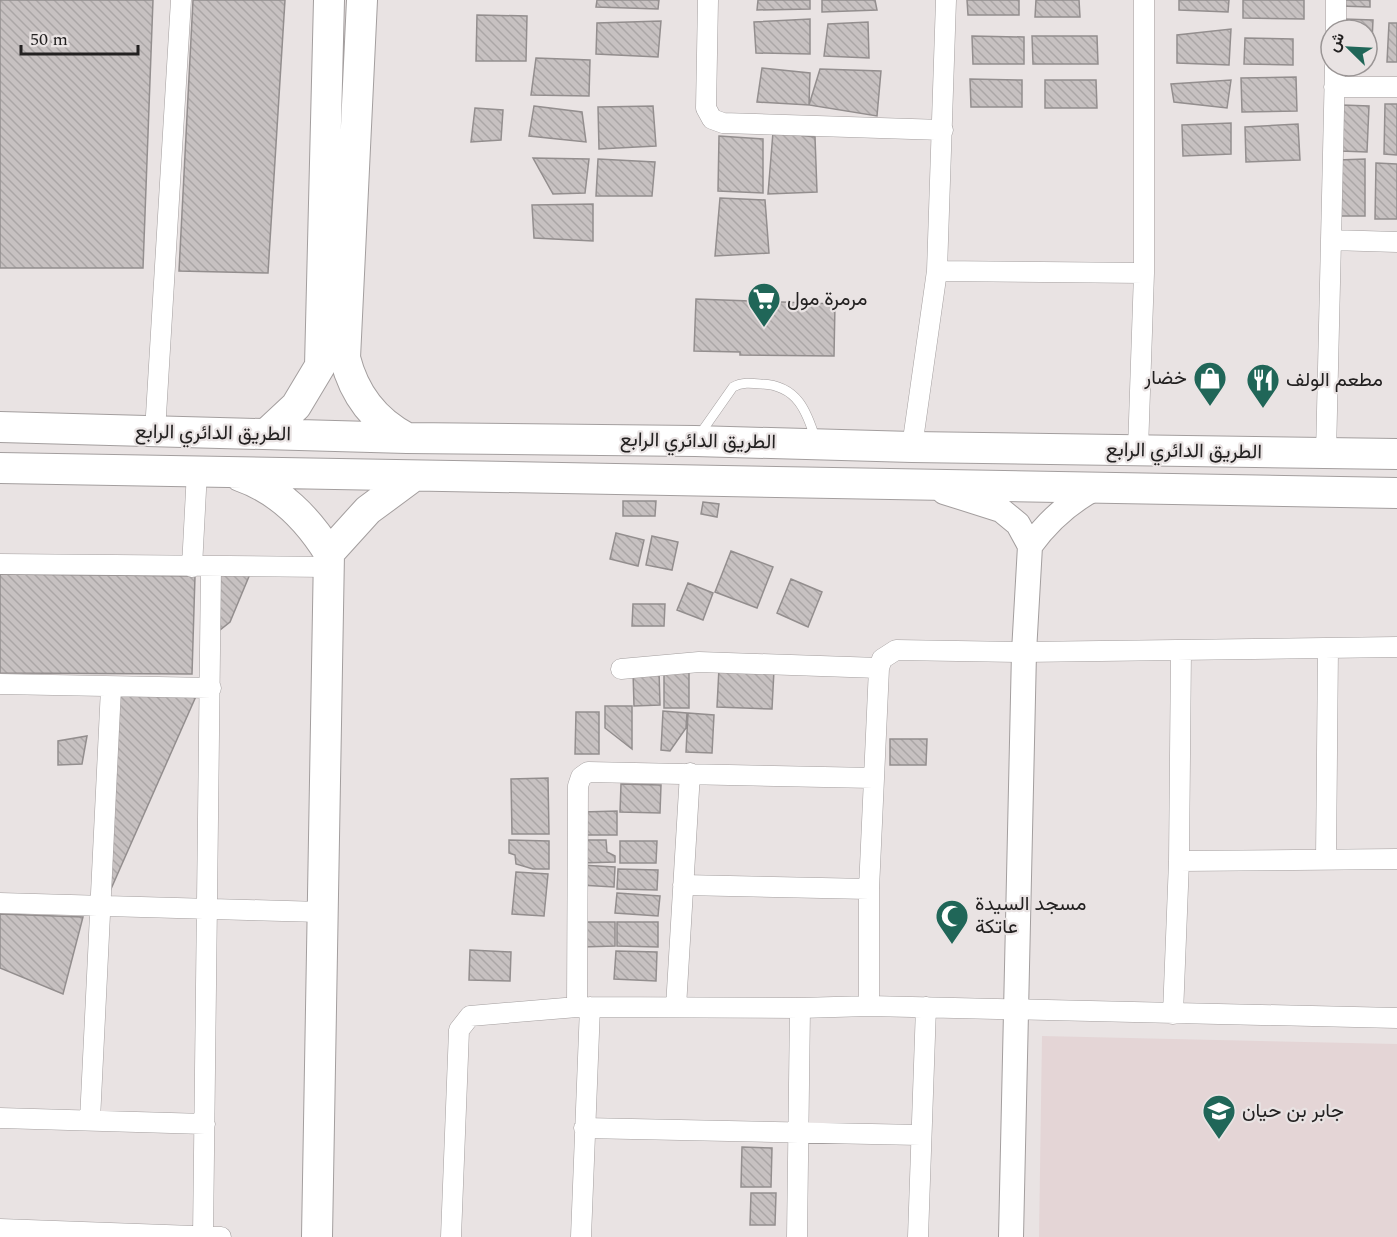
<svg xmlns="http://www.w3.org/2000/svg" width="1397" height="1237" font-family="Spectral,Vazirmatn,serif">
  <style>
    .built { fill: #e4d5d6 }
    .building { fill: url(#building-back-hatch); stroke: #938e8e; stroke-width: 1.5 }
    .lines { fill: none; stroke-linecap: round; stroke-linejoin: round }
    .service-casing { stroke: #a39e9e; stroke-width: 10 }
    .minor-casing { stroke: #a39e9e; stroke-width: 21 }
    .tertiary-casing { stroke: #a39e9e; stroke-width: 26 }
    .primary-casing { stroke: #a39e9e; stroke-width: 32 }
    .service { stroke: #fff; stroke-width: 9 }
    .minor { stroke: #fff; stroke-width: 20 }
    .tertiary { stroke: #fff; stroke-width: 24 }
    .primary { stroke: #fff; stroke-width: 30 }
    .labels { text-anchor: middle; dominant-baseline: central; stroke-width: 4.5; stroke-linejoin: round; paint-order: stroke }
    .poi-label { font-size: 20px; fill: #232121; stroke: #e9e3e3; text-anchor: start }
    .street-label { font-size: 20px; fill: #232121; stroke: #e9e3e3 }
  </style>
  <defs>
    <pattern id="building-back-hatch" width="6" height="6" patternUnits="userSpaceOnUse" patternTransform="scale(1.5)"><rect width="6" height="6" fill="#c7c1c1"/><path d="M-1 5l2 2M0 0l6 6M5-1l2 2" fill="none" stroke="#aba6a6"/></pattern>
  </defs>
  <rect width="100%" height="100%" fill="#e9e3e3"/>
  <path class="built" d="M1042,1036L1397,1044V1237H1039Z"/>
  <path class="building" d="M0,0H153L143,268H0Z
    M193,0H285L268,273L179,271Z
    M597,0H659L658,9L596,7Z
    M758,0H810V9L757,10Z
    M822,0H875L877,10L822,12Z
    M967,0H1019V15H968Z
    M1036,0H1079L1080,17H1035Z
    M1179,0H1229L1228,12L1179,10Z
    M1243,0H1304V19L1243,18Z
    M1341,0H1370V7L1340,6Z
    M477,15L527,16L526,61H476Z
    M810,19V54L756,53L754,22Z
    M1343,19L1373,20L1371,63H1367V30H1343Z
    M661,21L658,57L596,54L597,23Z
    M868,22L869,58L824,56L828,24Z
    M1389,23H1397V62H1387Z
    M1231,29L1229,65L1177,63V35Z
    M972,36L1024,37V64H973Z
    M1032,36H1097L1098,64H1033Z
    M1245,38L1293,39V65L1244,64Z
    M536,58L590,60L589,96L531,95Z
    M762,68L810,73L809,105L757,102Z
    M820,69L881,71L877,116L809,105Z
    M1296,77L1297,111L1242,112L1241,78Z
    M970,79L1022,80V107H971Z
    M1045,80H1096L1097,108H1045Z
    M1231,80L1227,108L1174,102L1171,84Z
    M1385,104H1397V155L1384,154Z
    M1342,105L1369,106L1367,152L1340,151Z
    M534,106L582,112L586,142L529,136Z
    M653,106L656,146L599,149L598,107Z
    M475,108L503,110L501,140L471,142Z
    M1231,123V154L1183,156L1182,125Z
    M1298,124L1300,160L1246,162L1245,127Z
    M773,132L815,137L817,192L768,194Z
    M719,136L763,139V193L718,191Z
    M533,158L589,159L585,193L553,194Z
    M598,159L655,162L652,196H596Z
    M1365,159V216H1339L1338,160Z
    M1376,163L1397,164V219H1375Z
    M720,198L765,200L769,253L715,256Z
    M593,204V241L534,238L532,205Z
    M696,299L835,304L834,356L740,355V352L694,351Z
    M623,501H656L655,516H623Z
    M703,502L719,504L717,517L701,514Z
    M616,533L644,540L638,566L610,559Z
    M652,536L678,542L672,570L646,565Z
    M731,551L773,567L757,608L715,592Z
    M0,574L195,576L192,674L0,673Z
    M250,574L230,622L220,630L219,575Z
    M791,579L822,592L808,627L777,613Z
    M688,583L713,593L703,620L677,610Z
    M633,604H665L664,626H632Z
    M719,668L774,670L772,709L717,707Z
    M664,669H689V708H664Z
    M659,670L660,705L634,706L633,671Z
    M197,694L107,898L115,695Z
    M605,706H632V749L605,728Z
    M663,711L687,713L686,728L670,751L661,750Z
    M576,712H599V754H575Z
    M688,713L714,715L712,753L686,752Z
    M87,736L82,764L58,765V741Z
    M890,739H927L926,765H890Z
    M548,778L549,834H512L511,779Z
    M621,784L661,785L660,813L620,812Z
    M617,811V835H583V812Z
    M509,840L549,841V869H533L516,864L515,855L509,853Z
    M581,840H606L607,852L615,856V862L581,863Z
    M620,841H657L656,863H620Z
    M580,865L615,867L614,887L580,885Z
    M618,869L658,870L657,890L617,889Z
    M516,872L548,874L544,916L512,914Z
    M617,893L660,896L658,916L615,913Z
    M0,914L83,917L63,994L0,968Z
    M582,922H615V946L582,947Z
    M617,922H658V947L617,946Z
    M470,950L511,952L510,981L469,980Z
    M616,951L657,952L656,981L614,979Z
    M742,1147L772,1148L771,1187H741Z
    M751,1193H776L775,1225H750Z"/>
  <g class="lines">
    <defs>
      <path id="service" d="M700,434L733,387C742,382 751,383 761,384C797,385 807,411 816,441"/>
      <path id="minor" d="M708,0L706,108L712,119L723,123L943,130
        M946,0L937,271L1144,273
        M1336,30V0
        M1334,87H1397
        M1331,240L1335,66
        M155,432L181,0
        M912,447L937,271
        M1138,450L1144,273V0
        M1326,454L1331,240L1397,242
        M0,564L328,567
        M192,567L197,471
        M621,669L699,662L879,668L882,659L896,650L1024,652L1397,647
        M0,684L211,688
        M1326,859L1328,648
        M1179,861L1397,859
        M683,885L869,889
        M0,903L321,912
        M869,1006V889L879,668
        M577,1007L578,786L581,777L588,772L873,778
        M676,1007L690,773
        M1173,1014L1179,861L1181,650
        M0,1118L205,1124
        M90,1120L111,688
        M584,1128L920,1135
        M0,1229L221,1237
        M203,1237L211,567
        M451,1237L459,1030L470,1016L577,1007L800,1008L869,1006L1397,1018
        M581,1237L590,1007
        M797,1237L800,1008
        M918,1237L926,1007"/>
      <path id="tertiary" d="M944,492L1001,510L1018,524L1030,546L1024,652L1011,1237
        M1030,546C1048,521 1068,503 1094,489"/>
      <path id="primary" d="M362,0L345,358C354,394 374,421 407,438
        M0,427L407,438L695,441L912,447L1397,454
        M266,434L296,406L320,366L329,0
        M0,468L1397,493
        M240,476C280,490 308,519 329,553L317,1237
        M329,553L368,510L414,476"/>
    </defs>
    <use href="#service" class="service-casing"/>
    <use href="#minor" class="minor-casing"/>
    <use href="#tertiary" class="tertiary-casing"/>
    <use href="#primary" class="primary-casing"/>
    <use href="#service" class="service"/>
    <use href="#minor" class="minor"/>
    <use href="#tertiary" class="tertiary"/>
    <use href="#primary" class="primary"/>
  </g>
  <defs>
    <symbol id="supermarket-pin" viewBox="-11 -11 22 30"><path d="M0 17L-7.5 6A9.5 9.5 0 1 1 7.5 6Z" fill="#206658" stroke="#e9e3e3"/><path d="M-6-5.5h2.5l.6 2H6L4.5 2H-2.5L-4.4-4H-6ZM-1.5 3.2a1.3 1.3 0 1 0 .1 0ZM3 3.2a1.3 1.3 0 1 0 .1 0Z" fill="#fff"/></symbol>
    <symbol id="shop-pin" viewBox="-11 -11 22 30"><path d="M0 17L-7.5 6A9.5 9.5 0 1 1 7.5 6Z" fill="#206658" stroke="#e9e3e3"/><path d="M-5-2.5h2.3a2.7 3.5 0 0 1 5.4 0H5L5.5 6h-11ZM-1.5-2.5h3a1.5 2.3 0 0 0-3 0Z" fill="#fff"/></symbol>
    <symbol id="restaurant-pin" viewBox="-11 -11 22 30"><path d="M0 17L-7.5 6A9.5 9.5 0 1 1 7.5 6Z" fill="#206658" stroke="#e9e3e3"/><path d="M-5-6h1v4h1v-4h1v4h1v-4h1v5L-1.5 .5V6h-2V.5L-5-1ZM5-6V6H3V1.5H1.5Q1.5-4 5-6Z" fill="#fff"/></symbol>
    <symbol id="mosque-pin" viewBox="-11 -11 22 30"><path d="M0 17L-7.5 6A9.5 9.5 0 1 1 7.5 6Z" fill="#206658" stroke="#e9e3e3"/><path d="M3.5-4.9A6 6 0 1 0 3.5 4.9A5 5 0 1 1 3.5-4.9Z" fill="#fff"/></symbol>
    <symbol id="school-pin" viewBox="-11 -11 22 30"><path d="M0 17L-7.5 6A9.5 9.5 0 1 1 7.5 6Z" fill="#206658" stroke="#e9e3e3"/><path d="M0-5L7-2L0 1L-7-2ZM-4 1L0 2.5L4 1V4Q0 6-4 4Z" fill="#fff"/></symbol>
  </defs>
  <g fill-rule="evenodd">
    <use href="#supermarket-pin" x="745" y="280" width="38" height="52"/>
    <use href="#shop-pin" x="1191" y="359" width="38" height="52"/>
    <use href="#restaurant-pin" x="1244" y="361" width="38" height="52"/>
    <use href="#mosque-pin" x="933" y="897" width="38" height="52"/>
    <use href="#school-pin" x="1200" y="1092" width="38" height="52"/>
  </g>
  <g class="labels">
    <g class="poi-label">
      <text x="787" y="299">مرمرة مول</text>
      <text x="1187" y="378" text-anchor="end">خضار</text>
      <text x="1286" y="380">مطعم الولف</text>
      <text x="975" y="904">مسجد السيدة<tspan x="975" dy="23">عاتكة</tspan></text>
      <text x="1242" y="1111">جابر بن حيان</text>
    </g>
    <g class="street-label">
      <text transform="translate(213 433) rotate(1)">الطريق الدائري الرابع</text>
      <text transform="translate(698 441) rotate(1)">الطريق الدائري الرابع</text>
      <text transform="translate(1184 451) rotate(1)">الطريق الدائري الرابع</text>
    </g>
  </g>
  <g transform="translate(1349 48) rotate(294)"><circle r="28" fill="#e9e3e3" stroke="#9a9595" stroke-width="1.5"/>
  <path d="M0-4.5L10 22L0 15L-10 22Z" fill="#206658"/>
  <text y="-9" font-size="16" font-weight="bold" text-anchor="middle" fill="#232121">ش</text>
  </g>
  <path d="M21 45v9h117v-9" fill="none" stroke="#232121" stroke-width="3"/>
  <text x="30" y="45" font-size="18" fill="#232121" stroke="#e9e3e3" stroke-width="4.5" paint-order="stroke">50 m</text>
</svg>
